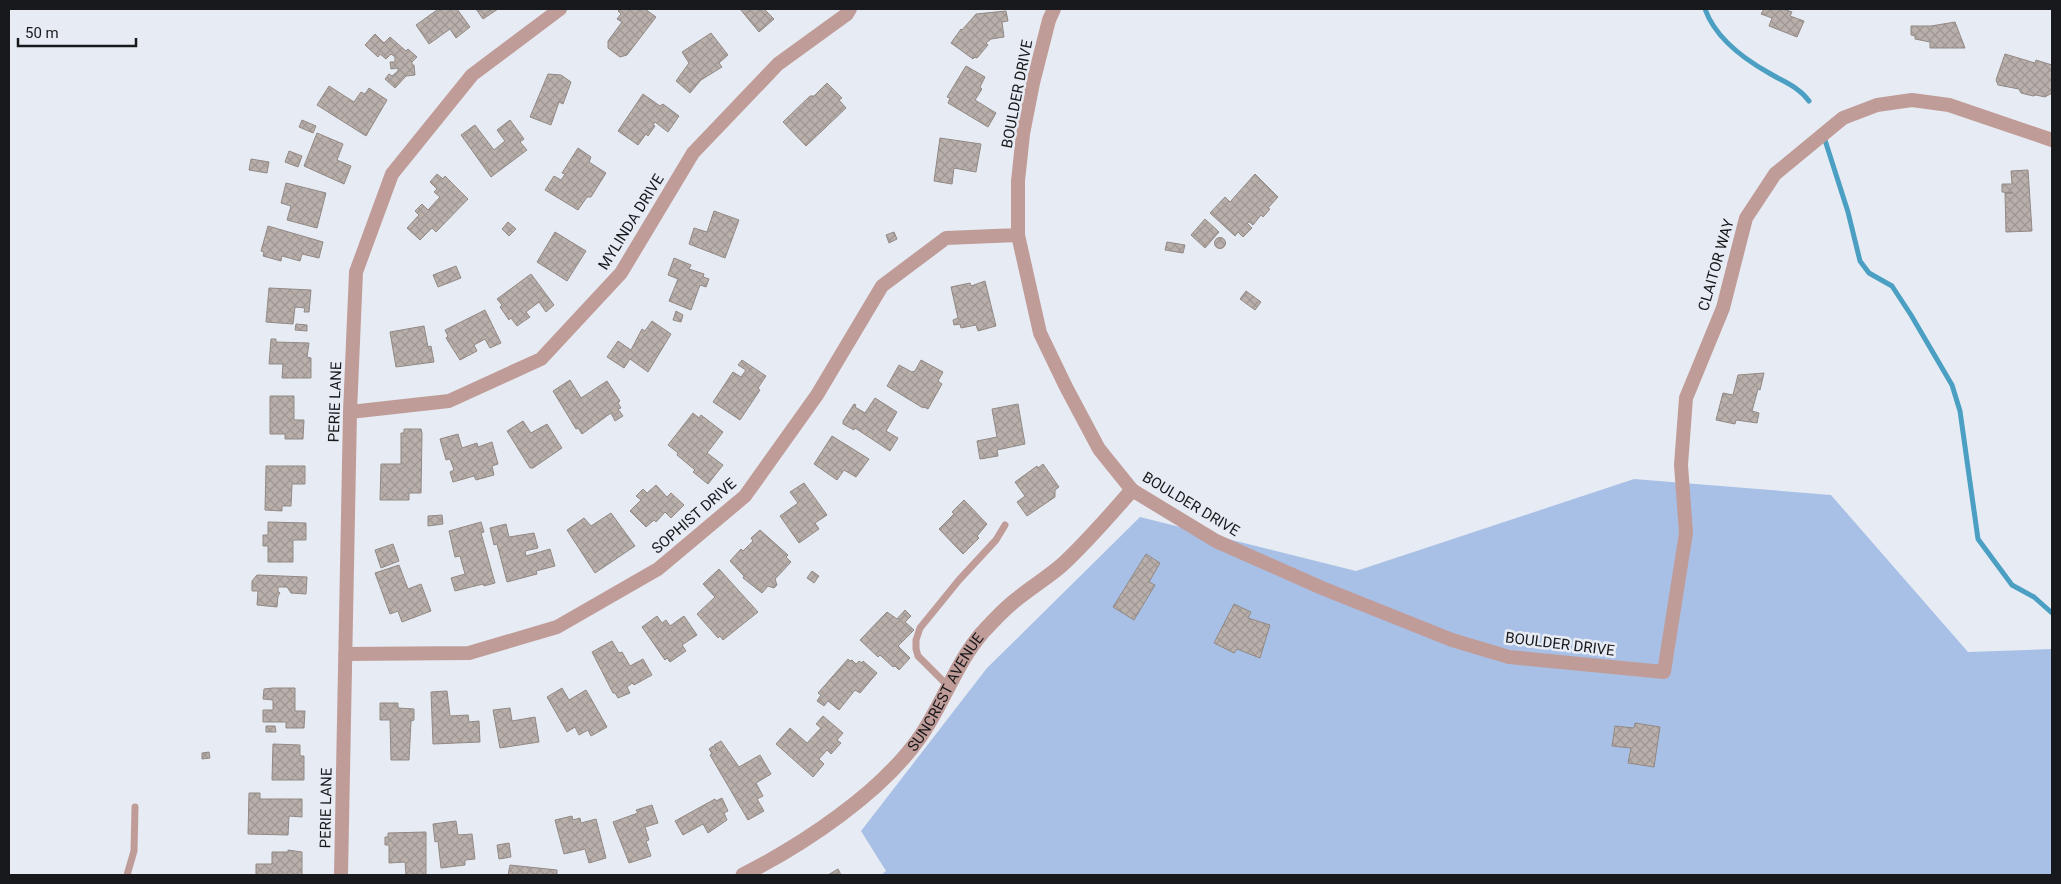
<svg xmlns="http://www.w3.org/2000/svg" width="2061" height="884" font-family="Roboto,sans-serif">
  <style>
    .grass { fill: #a9c0e6 }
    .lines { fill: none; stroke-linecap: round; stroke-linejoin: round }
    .stream { stroke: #4b9fc2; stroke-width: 5 }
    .building { fill: url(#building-cross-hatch); stroke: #928985 }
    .service { stroke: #c09c99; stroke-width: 7 }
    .minor { stroke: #c09c99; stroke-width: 14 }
    .tertiary { stroke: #c09c99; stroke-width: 15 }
    .labels { text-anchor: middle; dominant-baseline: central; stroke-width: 5; stroke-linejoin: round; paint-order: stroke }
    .street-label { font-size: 15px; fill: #18191c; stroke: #e7ecf4 }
  </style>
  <defs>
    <pattern id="building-cross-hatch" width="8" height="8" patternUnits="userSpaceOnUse" patternTransform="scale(1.25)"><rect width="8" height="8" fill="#b9afab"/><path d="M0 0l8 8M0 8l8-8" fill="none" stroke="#9e9693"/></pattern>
  </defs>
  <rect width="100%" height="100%" fill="#e7ecf4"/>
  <path class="grass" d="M1634,479L1831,495L1968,652L2052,649V875H881L886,871L861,831L987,668L1140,517L1356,571Z"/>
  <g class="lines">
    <path class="stream" d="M1705,9C1715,37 1744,59 1769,73C1784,82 1799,87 1809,101
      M1824,137L1848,212L1860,261L1869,273L1892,286L1911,315L1952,385L1960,411L1978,539L2012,585L2034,597L2052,613"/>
  </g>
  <path class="building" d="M436,9H457L470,27L456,38L450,29L429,44L416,25L437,10Z
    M476,9H498L483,19Z
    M620,9H645L656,17L627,55L620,57L608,48V41L622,22L617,19L621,14L618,11Z
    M740,9H767L765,10L774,19L759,32Z
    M1764,9H1783L1792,12L1790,16L1804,21L1797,37L1769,26L1772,18L1761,14Z
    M1006,11L1008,21L1002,22L1004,37L991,39L986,43L988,45L977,58L975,57L973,59L951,43L961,29L962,30L976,14Z
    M1955,22L1965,48H1930V42L1915,39V36L1911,35V26H1931Z
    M711,33L728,55L719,63L722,67L701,80L690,93L676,81L689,63L682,52Z
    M375,34L384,43L390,37L406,51L408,49L417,57L412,62V65H414L415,75L406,76L395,88L385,79L389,74L392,76L398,71V68L391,69L390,62H395V57L391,54L386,59L380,54L378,57L365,45Z
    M2005,54L2035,63L2036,60L2052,65V93L2045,97L2036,95L2033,96L2021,93L2019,89L1998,85L1996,80Z
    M966,66L985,77L980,87L982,89L975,100L996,113L988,127L948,103L950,98L947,97Z
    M548,74L561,75L571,82L563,104L559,102L551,125L530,117Z
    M827,83L842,98L839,100L846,108L806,146L783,122L810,96H814Z
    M329,86L354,102L361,92L365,94L369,88L387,100L366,136L317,105Z
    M643,94L660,106L663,104L679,116L668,132L655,122L653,125L655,126L648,136L646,134L638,145L618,131Z
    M302,120L316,126L313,133L299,127Z
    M510,120L524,139L520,142L527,150L491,177L461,135L475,125L494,150L505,141L497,130Z
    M317,133L343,144L337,160L351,166L344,184L304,166Z
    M940,138L981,144L976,172L954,168L952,184L934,181Z
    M578,148L591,157L589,162L606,173L591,197H587L578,210L545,190L554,176L561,180L565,174L562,173Z
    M289,151L302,156L298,167L285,162Z
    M251,159L269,162L267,173L249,170Z
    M2028,170L2032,231L2006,232L2005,193H2012L2002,192V184H2012L2011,171Z
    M437,174L443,179L445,176L468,199L436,232L432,228L420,240L407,228L419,215L415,211L422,204L428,210L440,197L434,192L437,189L430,182Z
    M1255,174L1278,197L1268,208L1270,209L1263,217L1261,215L1253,225L1249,222L1247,223L1252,228L1243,237L1238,232L1235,236L1210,213L1225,197L1230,202Z
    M286,183L326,193L317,228L287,220L291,206L281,203Z
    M714,211L739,220L725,258L689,244L694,228L707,232Z
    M1205,219L1219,232L1205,248L1191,235Z
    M508,222L516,229L509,236L502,229Z
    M268,226L323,242L319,258L302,254L300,261L282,256L281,261L263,256L264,252L261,251Z
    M555,232L586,251L567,281L537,262Z
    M894,232L897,239L889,243L886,235Z
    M1214.5 243a5.5 5.5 0 1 1 11 0a5.5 5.5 0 1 1-11 0Z
    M1167,242L1185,245L1183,253L1165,250Z
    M674,258L691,265L689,269L704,274L703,277L709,279L706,287L700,285L691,310L669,301L678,279L668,275Z
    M456,266L461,278L438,287L433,275Z
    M531,274L554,305L546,312L539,302L526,312L530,317L517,326L511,318L509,320L500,307L502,305L497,299Z
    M985,281L996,326L978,331L976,325L961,328L960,324L954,325L953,320L958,318L951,287L970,283L971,286Z
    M269,288L311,290L309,312H304L305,308L295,307L293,324L266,322Z
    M1246,291L1261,302L1255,310L1240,299Z
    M485,310L501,343L490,348L485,339L474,345L477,351L460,360L446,338L448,336L445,330Z
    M676,311L683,315L681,322L673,320Z
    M652,321L671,334L648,372L630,359L624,368L607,357L618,341L631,350L642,329L645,331Z
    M296,324L307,325V331L295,330Z
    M424,326L428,347L431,346L434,362L396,367L390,332Z
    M271,339H276V342L309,343L307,357L311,358V378H282L283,364H269Z
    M742,360L766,376L758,388L760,390L740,420L713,402L733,372L741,377L746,370L738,365Z
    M921,360L943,372L938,381L942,384L928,409L924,407L923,408L887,386L899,365L912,372L915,371Z
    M1764,373L1760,390L1758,389L1752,411L1759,413L1757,423L1736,420L1735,424L1716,420L1723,393L1733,395L1738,375Z
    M570,380L581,398L607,381L620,401L618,403L621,408L618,409L623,416L615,421L611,413L582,434L578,428L576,429L553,391Z
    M270,396H294V420H304L303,439H285V434H270Z
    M875,398L897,412L886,431L898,438L890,451L855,428L854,430L843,424V421L854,404L856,405L855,407L865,413Z
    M1018,404L1025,444L997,450L998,456L980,459L977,441L997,437L992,409Z
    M693,413L699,418L701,415L723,432L707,453L723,465L708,484L693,472L695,470L677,455L678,453L668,445Z
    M523,421L531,433L547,424L562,448L533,468H530L507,431Z
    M404,429H421L422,433L421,493H409V500H380L381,464H401V433H404Z
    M458,434L462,448L477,443L478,447L492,442L498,464L492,466L494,475L476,480L474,476L453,482L450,472L454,470L450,459L446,460L440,439Z
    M832,436L869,459L856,477L844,470L837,480L814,464Z
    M1043,464L1059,487L1055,490V497L1027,516L1017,502L1025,496L1015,482L1037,466L1038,468Z
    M266,466H305V484H292L291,506H282V511L265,510Z
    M804,483L827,515L815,523L819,529L799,543L780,516L798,503L790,492Z
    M656,485L667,497L671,493L684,505L671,518L665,512L656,522L654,520L646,527L630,511L641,500L636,496L643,489L647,493Z
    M964,500L987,524L977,536L979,538L963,554L939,529L954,514L952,512Z
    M611,513L635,546L595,573L567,530L584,518L591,526Z
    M442,515L443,524L428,526V516Z
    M268,522L306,523V540H293V562H268V546H263V535H268Z
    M481,522L484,532L481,533L495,583L484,586L483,584L455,591L451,578L465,574L460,556L455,557L449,531Z
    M506,524L509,537L534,533L538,548L525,551L526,556L550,549L555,566L536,571L537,574L507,582L497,544L494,545L490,528Z
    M760,530L788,555L786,557L791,562L775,579L777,585L774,588L768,586L762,593L743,578L744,576L730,561L741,549L743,551L753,541L751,538Z
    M393,544L399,561L381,568L375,550Z
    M1146,554L1160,563L1149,582L1155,585L1134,620L1113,607Z
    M399,565L408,589L421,584L431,611L402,622L398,611L390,614L375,573Z
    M719,569L758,612L723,640L720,636L718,638L697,614L715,597L703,584Z
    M812,571L819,576L814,583L807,578Z
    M257,575L307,577L306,594L291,593L287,587H278V591L280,593L278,596L277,607L257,605L258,591H252V581Z
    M1234,604L1251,612L1248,618L1270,625L1260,658L1237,649L1234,653L1214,643Z
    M905,610L911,616L905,622L914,630L898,646L910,658L899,670L895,666L893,667L880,655L878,657L860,640L887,612L897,619Z
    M657,616L662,623L666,620L670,626L684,616L697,635L682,645L686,651L670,662L667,658L665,660L642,627Z
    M612,641L619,653L622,652L630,666L643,659L652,675L634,685L632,683L627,687L630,693L618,698L615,693H613L592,652Z
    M848,659L850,661L852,660L856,664L859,661L862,663L863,661L877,673L860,693L855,690L839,710L828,701L824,706L817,701L821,695L818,693Z
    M273,688H295V711H305L304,728H286V722H263V710H273V700L263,699L264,689Z
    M562,688L569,700L586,690L607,727L591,736L588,730L579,735L575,727L567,732L547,697Z
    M447,691L450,716L468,715L469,722L479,721L480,742L433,744L431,692Z
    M380,703H398V708L414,709V720L411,721L409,760H391L390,720H380Z
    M510,708L512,721L535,717L539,742L500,748L493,710Z
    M823,716L843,733L837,740L841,743L831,754L827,750L819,759L824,764L813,777L776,744L790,728L807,743L821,728L816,724Z
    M1635,723L1660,727L1654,767L1628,763L1631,748L1612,746L1615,726L1634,728Z
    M266,726H275L276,732H266Z
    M721,741L739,767L760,755L771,774L756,783L763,796L757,799L764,811L748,820L710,755L712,754L709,749L713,746L717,751L714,745Z
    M273,744L300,745V756H304V780H272Z
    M209,752L210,758L202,759V753Z
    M249,793H260V799H302V817L289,816L288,835L248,834Z
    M722,798L728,811L724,813L727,820L708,833L703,824L683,835L675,821L715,799L716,801Z
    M652,805L658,823L645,827L649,840L646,841L651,856L629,863L613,822L638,813L636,810Z
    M572,816L573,820L580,818L581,823L596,819L606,858L589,863L585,849L564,854L555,820Z
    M456,821L458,835L472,834L475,859L465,860V865L441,868L438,841L435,842L433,824Z
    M426,832V875H406L405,862L389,863V845H385V837H388V833Z
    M509,843L511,857L499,859L497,845Z
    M288,850L302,852V875H256V864H272V852H288Z
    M510,865L557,870V875H508Z
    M838,869L841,875H828Z"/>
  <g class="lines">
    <path class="service" d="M949,687L918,656L916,649V640L920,628L959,580L996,540L1005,525
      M127,875L134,851L135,807"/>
    <path class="minor" d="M1054,9L1049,20L1033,83L1023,134L1018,181V235L1040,333L1066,387L1099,449L1132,490L1216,541L1322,588L1452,640L1509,657L1664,672L1686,533L1681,465L1686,398L1723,308L1746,218L1775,174L1843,118L1877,105L1912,100L1949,105L2052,140
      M350,412L449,401L541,359L621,273L693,153L778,64L847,14L850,9
      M345,654L469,653L557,627L658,569L745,496L817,395L882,286L946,238L1018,235
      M341,875L350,412L356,272L392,174L472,75L560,9"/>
    <path class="tertiary" id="s1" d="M743,875C804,844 881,793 920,737C943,704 956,663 982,633C993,621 1005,608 1017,599C1032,587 1048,577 1062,565C1088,541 1109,516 1132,490"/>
  </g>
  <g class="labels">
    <g class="street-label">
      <text transform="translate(1017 94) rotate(-79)">BOULDER DRIVE</text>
      <text transform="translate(631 222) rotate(-58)">MYLINDA DRIVE</text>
      <text transform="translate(1716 265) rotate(-74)">CLAITOR WAY</text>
      <text transform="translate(335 402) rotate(-88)">PERIE LANE</text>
      <text transform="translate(1191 504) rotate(31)">BOULDER DRIVE</text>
      <text transform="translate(694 516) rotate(-41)">SOPHIST DRIVE</text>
      <text transform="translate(1560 644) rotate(7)">BOULDER DRIVE</text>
      <text stroke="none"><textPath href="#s1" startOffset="278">SUNCREST AVENUE</textPath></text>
      <text transform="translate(326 808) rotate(-89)">PERIE LANE</text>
    </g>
  </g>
  <rect width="2061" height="884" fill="none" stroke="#18191c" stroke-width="20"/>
  <path d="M18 38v8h118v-8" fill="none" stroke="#18191c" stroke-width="2.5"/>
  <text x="25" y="38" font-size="15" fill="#18191c" stroke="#e7ecf4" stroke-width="4" paint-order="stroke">50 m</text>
</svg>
